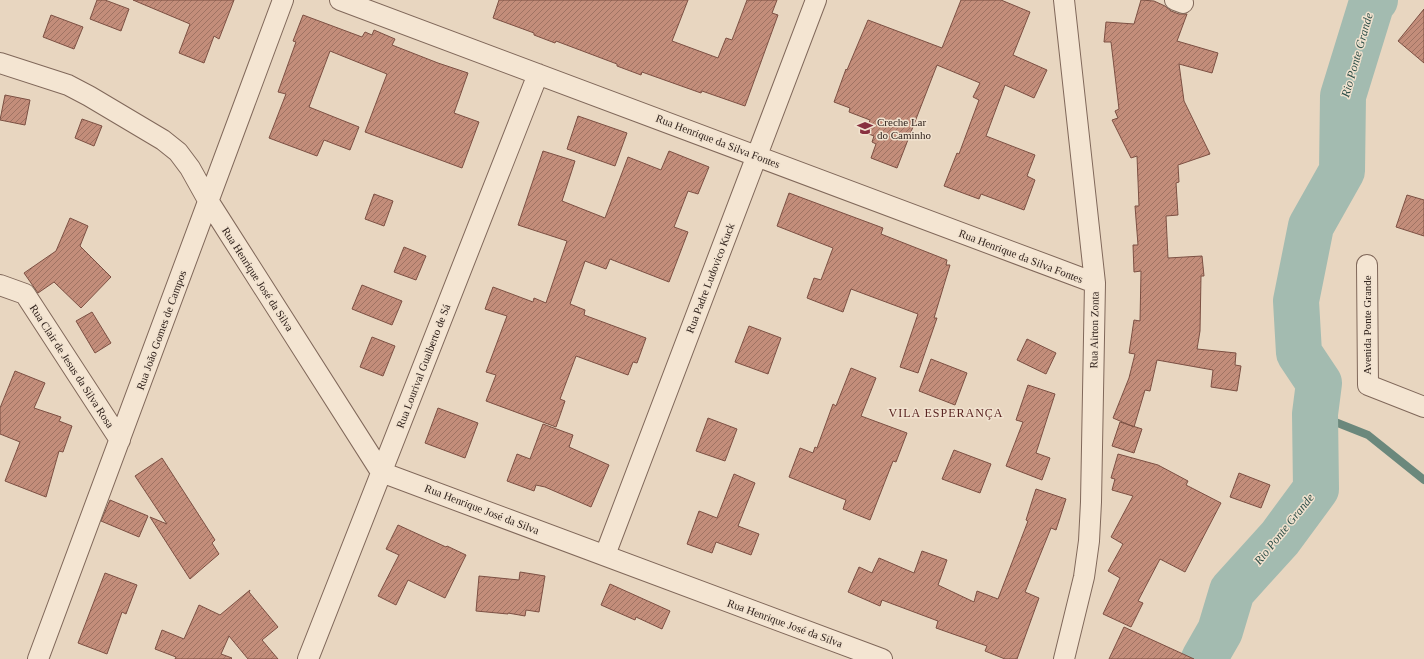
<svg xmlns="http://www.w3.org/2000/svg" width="1424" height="659" font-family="'Times New Roman',serif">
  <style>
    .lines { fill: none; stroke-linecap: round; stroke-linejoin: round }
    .stream { stroke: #6b887c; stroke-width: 8 }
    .river { stroke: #a3bbb0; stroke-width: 46 }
    .building { fill: url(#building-hatch); stroke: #7c5043 }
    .street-casing { stroke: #80685a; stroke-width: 22 }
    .street { stroke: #f4e5d2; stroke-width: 20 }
    .labels { text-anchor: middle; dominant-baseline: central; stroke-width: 3; stroke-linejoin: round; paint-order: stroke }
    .poi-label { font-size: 11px; fill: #31231d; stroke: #f1e2cf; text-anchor: start }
    .street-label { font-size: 11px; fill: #31231d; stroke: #f1e2cf }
    .water-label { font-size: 12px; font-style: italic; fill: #2e4f48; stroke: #f1e2cf }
    .neighbourhood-label { font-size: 12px; letter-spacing: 1px; fill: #592421; stroke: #f1e2cf }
  </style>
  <defs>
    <pattern id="building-hatch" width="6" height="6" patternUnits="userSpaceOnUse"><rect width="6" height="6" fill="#c38d7a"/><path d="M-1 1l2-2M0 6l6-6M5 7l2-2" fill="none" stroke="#9f7363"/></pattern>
  </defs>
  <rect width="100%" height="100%" fill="#e8d6c0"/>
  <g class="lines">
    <path class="stream" d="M1315,414L1368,435L1424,480"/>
    <path class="river" d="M1204,659L1220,631L1232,591L1280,538L1316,489L1315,414L1319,383L1299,353L1296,301L1311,226L1342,171L1343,96L1372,2L1375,0"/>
  </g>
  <path class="building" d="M97,0H105L129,9L121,31L90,19Z
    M133,0H234L219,39L214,36L204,63L179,53L190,24Z
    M499,0H688L672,41L718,58L726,38L732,40L747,0H777L772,13L778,15L745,106L702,91L701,93L642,72L641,75L617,66V64L556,41L555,43L534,35V33L493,18Z
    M961,0H1001L1030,12L1013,55L1047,70L1034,98L1005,85L986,136L1035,155L1027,176L1035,180L1024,210L981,194L979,199L944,186L957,153L959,154L979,100L973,97L980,83L937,65L897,168L871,158L876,144L872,142L874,136L866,133L870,120L849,112L850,108L834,102L846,69L847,70L868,20L942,48Z
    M1141,0L1154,1L1165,6L1171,11L1179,14H1187L1177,41L1218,53L1212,73L1179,64L1184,101L1210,154L1178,165L1179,182L1176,183L1178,215L1166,216L1168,258L1202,256L1204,276H1201L1200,331L1197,349L1236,353L1235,365L1241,366L1237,391L1211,387L1213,370L1157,360L1150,391L1145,390L1134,427L1113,418L1129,378L1135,354L1129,353L1134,320L1140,321L1141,271L1134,272L1133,245H1138L1135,206H1139L1137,156L1131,158L1112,120L1118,118L1115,111L1119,109L1111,42H1104L1106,22L1134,24Z
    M1424,9V63L1398,41Z
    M51,15L83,27L74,49L43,37Z
    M303,15L362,37L365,32L372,35L374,30L395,39L392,45L438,63L468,73L454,113L479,122L462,168L365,132L387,74L330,51L309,107L359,127L350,150L324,140L317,156L269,138L286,94L278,92L296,42L293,41Z
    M5,95L30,100L25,125L0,120Z
    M578,116L627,133L615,166L567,149Z
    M82,119L102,126L94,146L75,138Z
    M543,151L575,161L562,201L605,218L628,157L661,170L669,151L709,167L698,194L688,191L674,227L688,232L669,282L610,259L606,269L585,261L570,304L585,310L584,315L646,338L637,363L633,362L628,375L576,356L560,399L565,401L556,427L486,401L496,375L486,372L507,316L485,309L493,287L533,302L534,298L546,303L567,241L518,225Z
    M789,193L883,228L881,234L947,260L946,265H950L934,318H937L918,373L900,367L918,314L851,289L843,312L807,298L814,278L821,280L833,248L777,226Z
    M374,194L393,201L384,226L365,219Z
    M1407,195L1424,200V236L1396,227Z
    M70,218L88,226L80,246L111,277L81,308L54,282L38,293L24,273L56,251Z
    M404,247L426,256L416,280L394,272Z
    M362,285L402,301L392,325L352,309Z
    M92,312L111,343L95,353L76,321Z
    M749,326L781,338L768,374L735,362Z
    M372,337L395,346L383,376L360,367Z
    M1027,339L1056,353L1046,374L1017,360Z
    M931,359L967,373L955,405L919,391Z
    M851,368L876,378L861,416L907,433L896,462L893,461L870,520L843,509L846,500L789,477L800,448L813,453L815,447L817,448L833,404L836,406Z
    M15,371L45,383L34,408L61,417L59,421L72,426L63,452L59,451L46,497L5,481L20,442L0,434V408Z
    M1028,385L1055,394L1036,453L1050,458L1042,480L1006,466L1023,422L1016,420Z
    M438,408L478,423L465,458L425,443Z
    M708,418L737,429L725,461L696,451Z
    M1120,422L1142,429L1134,453L1112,446Z
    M543,424L573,435L569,447L609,465L591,507L545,487L536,485L534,491L507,481L517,454L530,459Z
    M954,450L991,464L980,493L942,479Z
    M1118,454L1158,465L1188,481L1186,485L1221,503L1185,572L1160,559L1138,601L1143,603L1131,627L1103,614L1120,578L1108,571L1123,544L1111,537L1133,496L1112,490L1115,479L1111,478Z
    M162,458L215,540L212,543L219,554L190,579L150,517L167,524L135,476Z
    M1239,473L1270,485L1261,508L1230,497Z
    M734,474L755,483L738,526L759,534L751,555L716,542L712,553L687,544L699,511L717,518Z
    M1036,489L1066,499L1056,530L1051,528L1025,592L1039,598L1017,659H1005L985,651L987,646L936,628L938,621L882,600L880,606L848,592L859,567L872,573L879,558L914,573L922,551L947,560L938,585L974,602L977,591L998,599L1028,521L1026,520Z
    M110,500L148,516L139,537L101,521Z
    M398,525L446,547L447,546L466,555L445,598L408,580L396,605L378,596L399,555L386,549Z
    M520,572L545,576L539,612L526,610L525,616L508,613V614L476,611L479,576L519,580Z
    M105,573L137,585L126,614L122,612L107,654L78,643Z
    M610,584L670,611L662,629L636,617L635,620L601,605Z
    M250,590L249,592L278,627L262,640L278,659H248L229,636L221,654L232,658L231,659H175L176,657L155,649L162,630L184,639L199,605L220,615Z
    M1124,627L1194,659H1109Z"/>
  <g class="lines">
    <defs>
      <path id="street" d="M340,0L1095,283
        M1175,0L1183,3
        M0,63L68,85L89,96L163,140L178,152L190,168L209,202L381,472L882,659
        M1367,265L1368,385L1424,407
        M0,285L25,294L120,440
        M605,555L816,0
        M38,659L283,0
        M308,659L538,74
        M1064,659L1084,577L1089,541L1091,502L1095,283L1064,0"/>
    </defs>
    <use href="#street" class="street-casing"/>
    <use href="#street" class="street"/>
  </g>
  <defs>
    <symbol id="school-bare" viewBox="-9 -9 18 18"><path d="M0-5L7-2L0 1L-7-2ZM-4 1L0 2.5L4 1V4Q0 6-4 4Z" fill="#88303f" stroke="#f1e2cf" stroke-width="2.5" paint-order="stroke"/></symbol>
  </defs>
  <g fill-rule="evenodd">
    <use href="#school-bare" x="854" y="117" width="22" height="22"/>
  </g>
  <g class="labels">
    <g class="poi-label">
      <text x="877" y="122">Creche Lar<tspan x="877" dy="13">do Caminho</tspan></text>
    </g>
    <g class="street-label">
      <text transform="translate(718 141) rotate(21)">Rua Henrique da Silva Fontes</text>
      <text transform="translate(1021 256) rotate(21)">Rua Henrique da Silva Fontes</text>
      <text transform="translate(710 278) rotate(-69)">Rua Padre Ludovico Kuck</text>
      <text transform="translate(258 279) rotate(57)">Rua Henrique José da Silva</text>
      <text transform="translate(1367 325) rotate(-90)">Avenida Ponte Grande</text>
      <text transform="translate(161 330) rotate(-70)">Rua João Gomes de Campos</text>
      <text transform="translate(1094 330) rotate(-89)">Rua Airton Zonta</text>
      <text transform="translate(72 366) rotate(57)">Rua Clair de Jesus da Silva Rosa</text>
      <text transform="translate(423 366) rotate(-69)">Rua Lourival Gualberto de Sá</text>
      <text transform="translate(482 509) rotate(21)">Rua Henrique José da Silva</text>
      <text transform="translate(785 623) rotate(20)">Rua Henrique José da Silva</text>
    </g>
    <g class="water-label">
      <text transform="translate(1357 55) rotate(-74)">Rio Ponte Grande</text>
      <text transform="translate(1284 529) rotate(-51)">Rio Ponte Grande</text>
    </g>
    <g class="neighbourhood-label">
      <text x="946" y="413">VILA ESPERANÇA</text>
    </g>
  </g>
</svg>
